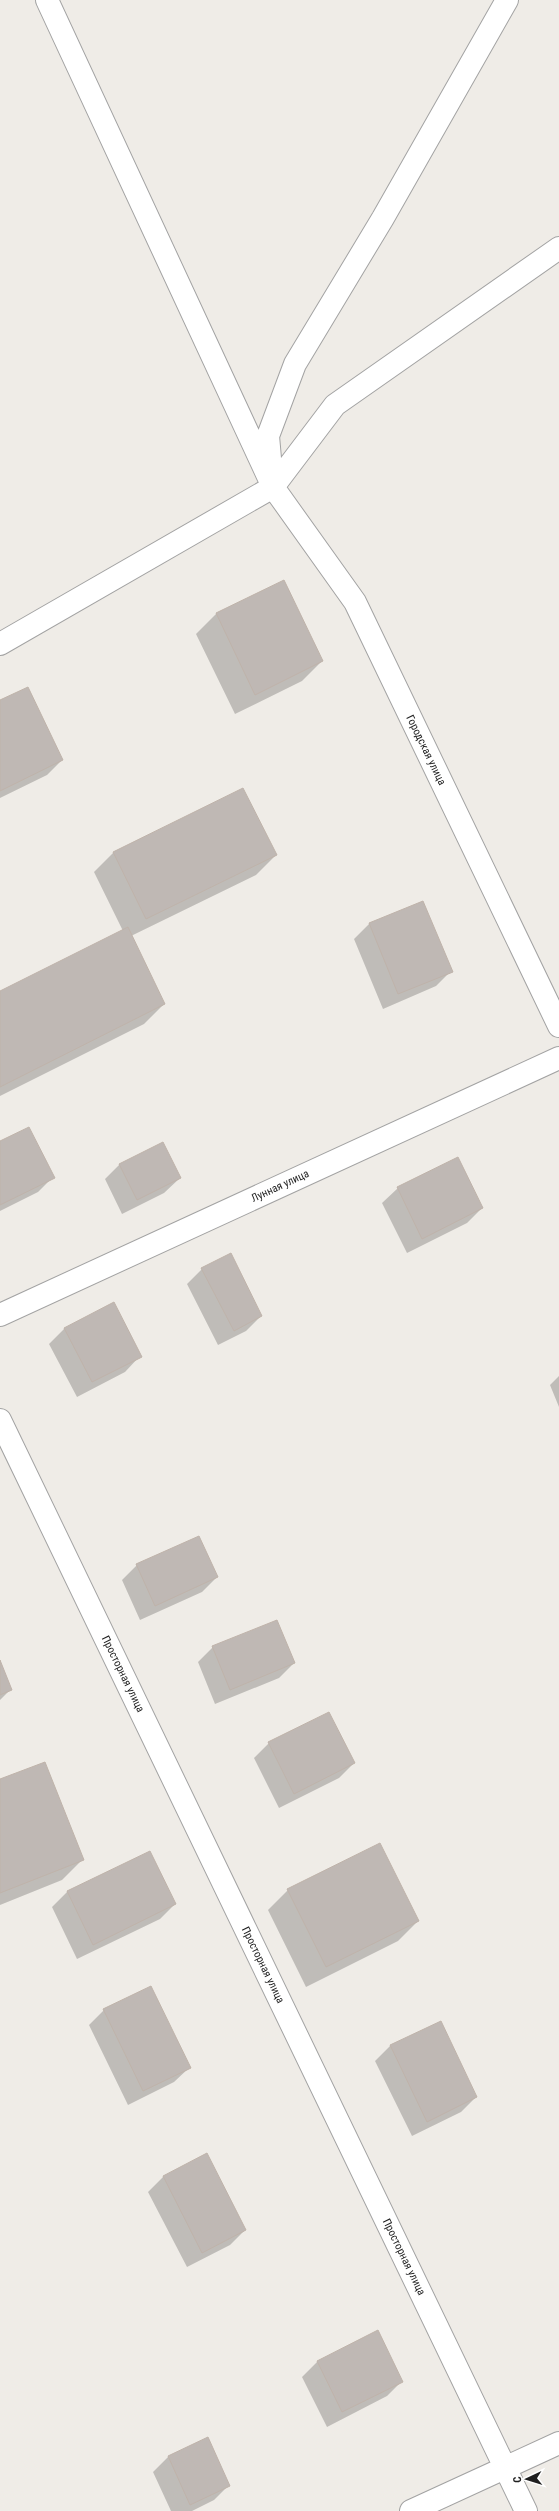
<svg xmlns="http://www.w3.org/2000/svg" width="559" height="2511" font-family="'Roboto Condensed',sans-serif">
  <style>
    .shadow { fill: #0003 }
    .building { fill: #bfb8b4; stroke: #bfb3aa }
    .lines { fill: none; stroke-linecap: round; stroke-linejoin: round }
    .minor-casing { stroke: #a3a3a3; stroke-width: 24 }
    .minor { stroke: #fff; stroke-width: 22 }
    .labels { text-anchor: middle; dominant-baseline: central; stroke-width: 3; stroke-linejoin: round; paint-order: stroke }
    .street-label { font-size: 11px; fill: #1f1f1f; stroke: #fff }
  </style>
  <rect width="100%" height="100%" fill="#efece7"/>
  <path class="shadow" d="M284,581L322,661L302,681L235,714L196,634L216,614Z
    M0,701L62,760L47,775L0,798Z
    M114,852L276,855L256,875L131,936L164,1004L144,1024L0,1096V992L123,931L94,872Z
    M423,902L451,971L436,986L383,1009L354,939L369,924Z
    M0,1142L53,1177L38,1192L0,1211Z
    M457,1158L482,1208L467,1223L407,1253L382,1203L398,1188Z
    M120,1164L180,1178L164,1193L122,1214L105,1179Z
    M202,1269L261,1316L246,1331L218,1345L187,1284Z
    M113,1304L140,1356L125,1372L77,1397L49,1344L64,1329Z
    M559,1376V1407L550,1385Z
    M137,1565L217,1577L202,1592L140,1620L122,1580Z
    M213,1647L294,1663L279,1678L215,1704L198,1662Z
    M0,1663L11,1689L0,1700Z
    M269,1743L354,1763L339,1778L279,1808L254,1758Z
    M0,1780L82,1860L62,1880L0,1905Z
    M150,1852L175,1904L160,1919L77,1959L52,1907L67,1892Z
    M288,1890L418,1921L398,1941L306,1987L268,1910Z
    M104,2010L190,2067L174,2082L128,2105L89,2025Z
    M440,2022L476,2097L461,2112L412,2136L375,2061L390,2046Z
    M207,2155L245,2230L230,2245L187,2267L148,2192L163,2177Z
    M317,2362L402,2381L387,2396L327,2427L302,2377Z
    M207,2439L229,2485L214,2500L192,2511H171L153,2472L168,2457Z"/>
  <path class="building" d="M284,580L323,661L255,695L216,613Z
    M28,687L63,760L0,791V700Z
    M243,788L277,855L146,919L113,852Z
    M423,901L453,972L398,994L369,923Z
    M128,927L165,1004L0,1087V991Z
    M29,1127L55,1178L0,1205V1141Z
    M163,1142L181,1178L137,1200L119,1164Z
    M458,1157L483,1208L422,1239L397,1187Z
    M231,1253L262,1316L234,1331L201,1268Z
    M114,1302L142,1357L92,1382L64,1328Z
    M199,1536L218,1577L155,1606L136,1564Z
    M277,1620L295,1663L230,1690L212,1646Z
    M0,1660L12,1690L0,1695Z
    M329,1712L355,1763L294,1794L268,1742Z
    M45,1762L84,1860L0,1893V1779Z
    M380,1843L419,1921L326,1967L287,1889Z
    M150,1851L176,1904L93,1945L67,1891Z
    M151,1986L191,2068L143,2091L103,2009Z
    M441,2021L477,2097L427,2122L390,2045Z
    M207,2153L246,2230L202,2253L163,2176Z
    M378,2330L403,2382L342,2412L317,2361Z
    M208,2437L230,2486L190,2505L168,2456Z"/>
  <g class="lines">
    <defs>
      <path id="minor" d="M47,0L273,487L355,602L559,1026
        M271,470L268,436L295,364L383,218L507,0
        M0,644L273,487L335,405L559,248
        M0,1315L559,1058
        M0,1420L526,2511
        M411,2511L559,2443"/>
    </defs>
    <use href="#minor" class="minor-casing"/>
    <use href="#minor" class="minor"/>
  </g>
  <g class="labels">
    <g class="street-label">
      <text transform="translate(426 750) rotate(64)">Городская улица</text>
      <text transform="translate(280 1186) rotate(-25)">Лунная улица</text>
      <text transform="translate(123 1674) rotate(64)">Просторная улица</text>
      <text transform="translate(263 1965) rotate(64)">Просторная улица</text>
      <text transform="translate(404 2257) rotate(64)">Просторная улица</text>
    </g>
  </g>
  <g transform="translate(527 2479) rotate(266)" stroke="#ffffff" stroke-width="3" paint-order="stroke">
  <path d="M0-3L7 15L0 10L-7 15Z" fill="#1f1f1f"/>
  <text y="-6" font-size="11" font-weight="bold" text-anchor="middle" fill="#1f1f1f">С</text>
  </g>
</svg>
